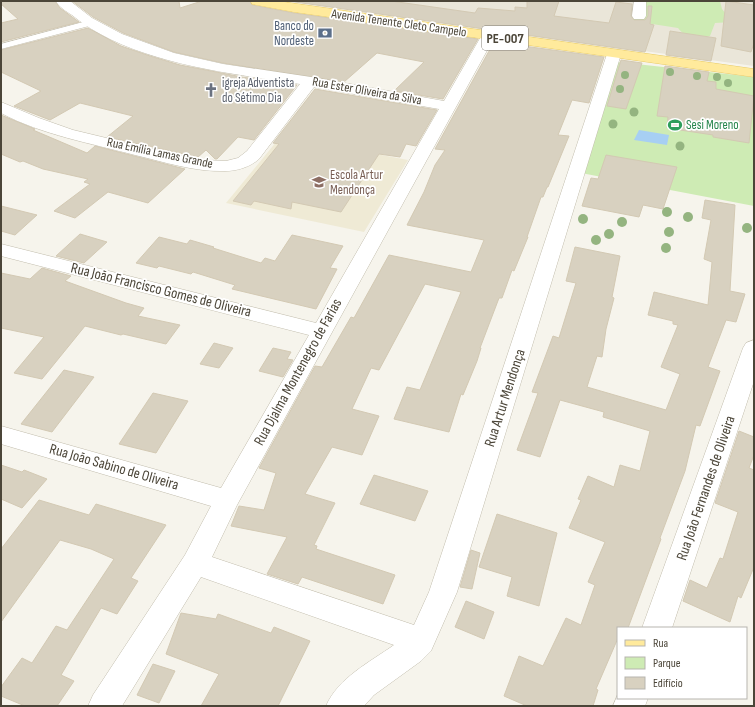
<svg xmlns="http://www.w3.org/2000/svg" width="755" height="707" font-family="'Sofia Sans Condensed',sans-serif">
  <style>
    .residential { fill: #eae6d9 }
    .education { fill: #efead5 }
    .green { fill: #ceebb4 }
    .water { fill: #a7cff3 }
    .building { fill: #d8d1c0; stroke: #d3c9b3 }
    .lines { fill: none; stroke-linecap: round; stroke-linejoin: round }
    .service-casing { stroke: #c2bdad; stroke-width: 1 }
    .minor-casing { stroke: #c2bdad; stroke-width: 1 }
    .primary-casing { stroke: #e8cb67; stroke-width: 1 }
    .service { fill: #fff; fill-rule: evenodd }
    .minor { fill: #fff; fill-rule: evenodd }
    .primary { fill: #ffea9c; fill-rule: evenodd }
    .tree { fill: #94b480 }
    .labels { text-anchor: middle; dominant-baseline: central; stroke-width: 3.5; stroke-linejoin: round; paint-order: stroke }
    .far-street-label { font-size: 13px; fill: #4b4538; stroke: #fff }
    .far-service-label { font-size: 13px; fill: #4e5e75; stroke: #fff; text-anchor: end }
    .far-worship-label { font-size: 13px; fill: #5b616d; stroke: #fff; text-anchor: start }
    .far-leisure-label { font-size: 13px; fill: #27864d; stroke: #fff; text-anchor: start }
    .far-education-label { font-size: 13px; fill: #785e54; stroke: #fff; text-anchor: start }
    .shield { fill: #fff; stroke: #817d74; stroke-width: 1 }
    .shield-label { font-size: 14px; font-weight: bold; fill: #4b4538 }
    .street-label { font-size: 15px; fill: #4b4538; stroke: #fff }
  </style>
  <rect width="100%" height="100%" fill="#f6f4ec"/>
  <path class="residential" d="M311,1H754V66L482,29Z"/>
  <path class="education" d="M281,136L408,160L364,232L226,203Z"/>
  <path class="green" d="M634,1H720L722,9L732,22L715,23L710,36C698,38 686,39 678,28L633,21Z
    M618,62L754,77V206L581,173Z"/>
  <path class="water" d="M639,130L669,135L667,145L634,140Z"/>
  <path class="building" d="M1,1H55L60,8L79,22L1,42V23L18,19L1,4Z
    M72,1H179L180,8L202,1H250L252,5L294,13L478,39L443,99L394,91L424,62L377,53L344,82L223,63L174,52L123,33L93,17Z
    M288,1H391L475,13L478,8L515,11V7L527,8V1H559L554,16L609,23L616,2L632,4L631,16L634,20H645L648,16V6H652L650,24L654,25L645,52Z
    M726,1L754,5V43L751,52L721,46Z
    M88,28L121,46L150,56L180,65L242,77L297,85L254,140L238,137L217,159H215L206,150L198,157L107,137L133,116L80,103L50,120L14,106L41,91L1,72V50Z
    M670,31L716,38L711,61L666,55Z
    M494,42L604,57L589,103L572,100L558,135L569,136L548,187H547L543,197H541L527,237H528L514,271L512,270L502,298H499L480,348H481L477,361L463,395L461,394L449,432L394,419L407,387L420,390L461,292L425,284L379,370L371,368L352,409L379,416L362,455L332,447L305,494L335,503L314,545L317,546L316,549L395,575L383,604L302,577L298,584L267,574L287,537L231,526L239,506L264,510L276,473L259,468L315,366L322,367L351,317L354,318L389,255L471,272L484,240L407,225L424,192L435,165L445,150L435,149Z
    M621,60L642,63L626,109L607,106Z
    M665,66L709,72L707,81L716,82V89L754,96L749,143L713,137V135L667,128L668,117L657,116Z
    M315,89L437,110L416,146L406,144L400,157L379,154L341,212L292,202L291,209L254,201L251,205L233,201L279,144L273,143Z
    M1,115L35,129L33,130L87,153L95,146L185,169L148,203L108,192L75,218L54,211L90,184L84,182L88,179L43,169L23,161L20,162L1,154Z
    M606,155L677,167L663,209L643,205L639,217L582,206L591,178L598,179Z
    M705,200L735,205L730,291L745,294L736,322L726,320L708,367L720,371L700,426L696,425L685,471L660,538L661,539L628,628H618V638L596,689L598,690L593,706H527L504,696L519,656L543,666L566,618L581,625L595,585L588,582L605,542L569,528L581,500L578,499L588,476L614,487L620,465L640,471L650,431L603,417L604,412L560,400L540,457L517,450L538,393L532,392L553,336L559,338L576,283L566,281L575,247L620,256L612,297L614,298L606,329L602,357L597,356L587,387L666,410L680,374L661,367L678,325L673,324V321L648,315L654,292L708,305L712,262L704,259L711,220L702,218Z
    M1,206L37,215L15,235L1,231Z
    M80,234L107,242L84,263L56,256Z
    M292,235L343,246L330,268L337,269L316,309L232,289L235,285L193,272L191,274L159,266L157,268L136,263L159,237L187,244L190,240L214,247L213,248L261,263L265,258L275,261Z
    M42,268L71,276L65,281L126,303L144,308L138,316L180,325L166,344L123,334L121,335L85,326L42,379L14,373L44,337L1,328V273L30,279Z
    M214,343L233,348L219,368L200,364Z
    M273,348L291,352L287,359L293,360L283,377L259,371Z
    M64,370L94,377L52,432L21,424Z
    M153,393L188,401L156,453L119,444Z
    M739,431L754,437V455L749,468L754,470V567L741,598L738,596L730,622L683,601L690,580L707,588L720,558L723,559L738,512L715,503Z
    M1,465L22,472L24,470L47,479L22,508L1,499Z
    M374,475L428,491L415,521L360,504Z
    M39,500L89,515L96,504L166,525L131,578L138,581L117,614L101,608L61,675L74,681L57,706H25L1,696V687L22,658L32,663L56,626L67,630L114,559L91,549L60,540L1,622V549Z
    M497,514L557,533L539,606L507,596L512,577L479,567Z
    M471,550L480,553L472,589L460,587Z
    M466,601L494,612L484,639L455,627Z
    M181,613L216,619L218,614L271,633L274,627L310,641L278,706H201L219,674L166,654Z
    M153,664L175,671L159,703L137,695Z"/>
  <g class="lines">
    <defs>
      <path id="service" d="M87,21H93L94,23L93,25L1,49V44Z"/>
      <path id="minor" d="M56,1H70L92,18L122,34L174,53L223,64L311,77L444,101L483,33L488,32L493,33L495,36L237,505L212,557L414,625L429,592L607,54L609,51L614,50L619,51L621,54L457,592L431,651L421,661L374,695L364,706H326C338,678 370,662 394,645L201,577L122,706H88L93,695L185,555L211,506L1,444V426L221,488L309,335L1,256V244L316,323L439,109L314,87L259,159C250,167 237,171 225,171C195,172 164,162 135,155C90,143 43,135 1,113V102L39,118L73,130L181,156L204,160L226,161L238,158L247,151L300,84C228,73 130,63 72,15C66,11 59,7 56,1Z
        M634,1H646V16L644,19H634L632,16Z
        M754,340V381L672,628H642L743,348L746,343Z
        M618,694V698H648L645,706H613Z"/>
      <path id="primary" d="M251,1H277L754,69V77L294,12L252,4Z"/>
    </defs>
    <use href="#service" class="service-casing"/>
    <use href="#minor" class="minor-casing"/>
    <use href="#primary" class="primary-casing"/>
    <use href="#service" class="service"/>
    <use href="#minor" class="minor"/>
    <use href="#primary" class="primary"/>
  </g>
  <g class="tree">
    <circle cx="670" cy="72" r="4"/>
    <circle cx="625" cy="75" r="4"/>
    <circle cx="697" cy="76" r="4"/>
    <circle cx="717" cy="77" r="4"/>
    <circle cx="728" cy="83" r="4"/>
    <circle cx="620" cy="89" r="4"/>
    <circle cx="634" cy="112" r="4.5"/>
    <circle cx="613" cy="124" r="4.5"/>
    <circle cx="680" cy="146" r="4.5"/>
    <circle cx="667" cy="212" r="5"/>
    <circle cx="688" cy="217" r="5"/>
    <circle cx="583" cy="219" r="5"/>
    <circle cx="622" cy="222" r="5"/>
    <circle cx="747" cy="228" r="5"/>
    <circle cx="669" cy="232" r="5"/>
    <circle cx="609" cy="234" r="5"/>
    <circle cx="596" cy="240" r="5"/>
    <circle cx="666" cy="248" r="5"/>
  </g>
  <defs>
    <symbol id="bank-bare" viewBox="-9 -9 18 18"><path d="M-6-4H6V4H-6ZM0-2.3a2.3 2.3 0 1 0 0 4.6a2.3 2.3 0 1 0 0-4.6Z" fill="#5c6f8a" stroke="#fff" stroke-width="2.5" paint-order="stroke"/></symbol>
    <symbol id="church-bare" viewBox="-9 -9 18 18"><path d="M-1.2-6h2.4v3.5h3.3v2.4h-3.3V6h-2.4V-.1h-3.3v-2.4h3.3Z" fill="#6b7280" stroke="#fff" stroke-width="2.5" paint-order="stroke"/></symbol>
    <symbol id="stadium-bare" viewBox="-9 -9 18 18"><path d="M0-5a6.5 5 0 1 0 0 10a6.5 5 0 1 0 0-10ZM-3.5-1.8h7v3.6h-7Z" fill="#2e9e5b" stroke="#fff" stroke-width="2.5" paint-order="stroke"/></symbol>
    <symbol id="school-bare" viewBox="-9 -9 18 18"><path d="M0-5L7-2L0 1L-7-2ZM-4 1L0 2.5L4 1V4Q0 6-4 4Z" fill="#8d6e63" stroke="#fff" stroke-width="2.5" paint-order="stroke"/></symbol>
  </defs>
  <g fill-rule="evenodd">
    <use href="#bank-bare" x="315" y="23" width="20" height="20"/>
    <use href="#church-bare" x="201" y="80" width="20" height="20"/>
    <use href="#stadium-bare" x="665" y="115" width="20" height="20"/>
    <use href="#school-bare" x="309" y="172" width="20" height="20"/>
  </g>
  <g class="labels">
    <g class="far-street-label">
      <text transform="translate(399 23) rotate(8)">Avenida Tenente Cleto Campelo</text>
      <text transform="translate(367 91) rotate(10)">Rua Ester Oliveira da Silva</text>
      <text transform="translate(160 153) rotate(12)">Rua Emília Lamas Grande</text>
    </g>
    <g class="far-service-label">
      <text x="314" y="26">Banco do<tspan x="314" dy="15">Nordeste</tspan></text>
    </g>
    <g class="far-worship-label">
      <text x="222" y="83">igreja Adventista<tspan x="222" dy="15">do Sétimo Dia</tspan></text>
    </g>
    <g class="far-leisure-label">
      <text x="686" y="125">Sesi Moreno</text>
    </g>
    <g class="far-education-label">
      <text x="330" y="175">Escola Artur<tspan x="330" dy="15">Mendonça</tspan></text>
    </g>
    <rect class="shield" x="482" y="26" width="46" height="24" rx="3"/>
    <g class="shield-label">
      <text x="505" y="38">PE-007</text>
    </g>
    <g class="street-label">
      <text transform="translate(161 290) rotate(14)">Rua João Francisco Gomes de Oliveira</text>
      <text transform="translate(298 372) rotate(-61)">Rua Djalma Montenegro de Farias</text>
      <text transform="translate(505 398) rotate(-72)">Rua Artur Mendonça</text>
      <text transform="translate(114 467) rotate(16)">Rua João Sabino de Oliveira</text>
      <text transform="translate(706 488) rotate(-71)">Rua João Fernandes de Oliveira</text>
    </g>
  </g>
  <rect width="755" height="707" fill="none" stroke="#4b4538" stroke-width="4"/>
  <rect x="617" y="627" width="130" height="72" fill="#ffffff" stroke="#b7b5af"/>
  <rect x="625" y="640" width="20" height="6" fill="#ffea9c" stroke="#b7b5af"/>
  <text x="653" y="647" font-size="12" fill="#4b4538">Rua</text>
  <rect x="625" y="657" width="20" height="12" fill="#ceebb4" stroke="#b7b5af"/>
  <text x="653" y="667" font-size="12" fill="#4b4538">Parque</text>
  <rect x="625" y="677" width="20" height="12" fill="#d8d1c0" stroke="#b7b5af"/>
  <text x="653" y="687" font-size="12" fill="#4b4538">Edifício</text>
</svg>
